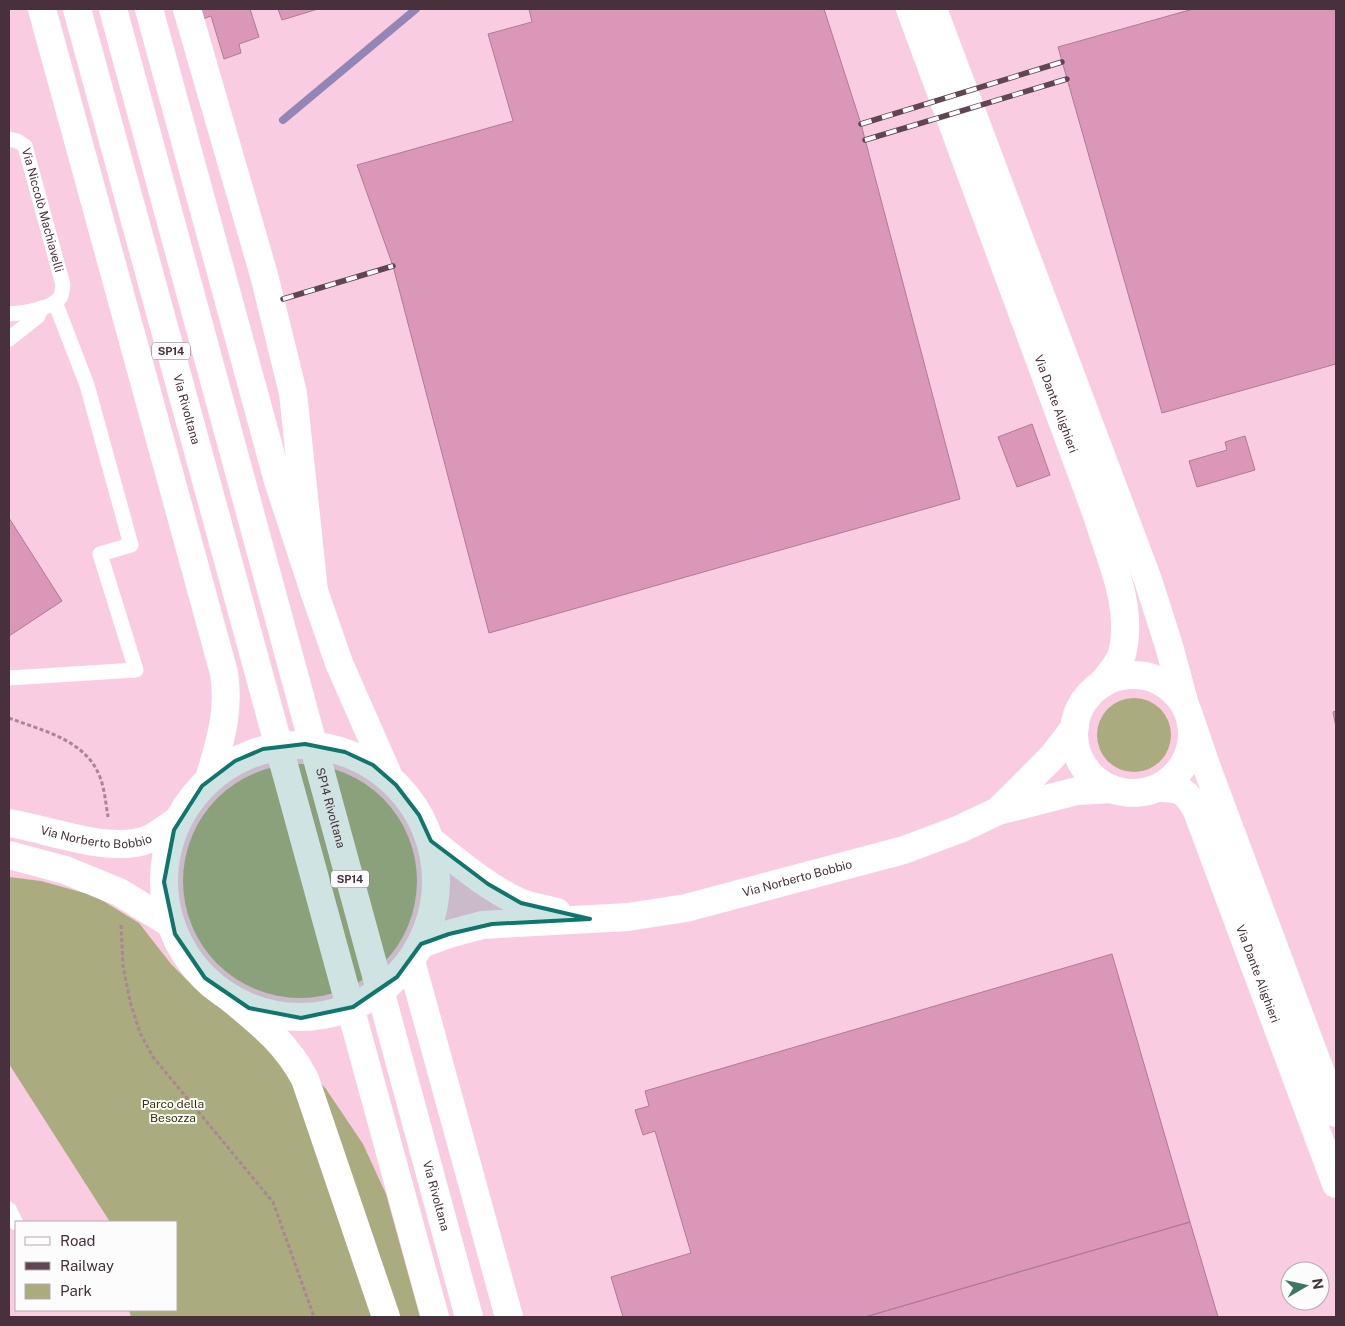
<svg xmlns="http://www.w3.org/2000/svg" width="1345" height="1326" font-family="'Public Sans',sans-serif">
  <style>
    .green { fill: #aaac7f }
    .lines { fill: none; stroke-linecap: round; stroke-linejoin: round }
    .stream { stroke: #9386b6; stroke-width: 8 }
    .building { fill: #da97b7; stroke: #af7b93 }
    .path { stroke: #a98696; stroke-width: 3; stroke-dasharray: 4 2.5; stroke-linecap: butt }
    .lane { stroke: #fff; stroke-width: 15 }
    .street { stroke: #fff; stroke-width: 28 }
    .secondary { stroke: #fff; stroke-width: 28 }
    .highway { stroke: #fff; stroke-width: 28 }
    .rail-casing { stroke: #604653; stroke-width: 5.5 }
    .rail { stroke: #fcfcfc; stroke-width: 4; stroke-dasharray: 11; stroke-linecap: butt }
    .marked { fill: #0f766e; fill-opacity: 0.2; stroke: #0f766e; stroke-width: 4; stroke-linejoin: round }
    .labels { text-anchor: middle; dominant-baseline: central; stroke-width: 4; stroke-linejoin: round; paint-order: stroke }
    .shield { fill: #fcfcfc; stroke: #7e6e76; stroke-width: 1 }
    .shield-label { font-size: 11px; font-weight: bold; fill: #48313c }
    .street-label { font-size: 12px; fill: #48313c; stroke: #fcfcfc }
    .park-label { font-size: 12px; fill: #363600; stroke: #fcfcfc }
  </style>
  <rect width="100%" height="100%" fill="#facce1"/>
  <path class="green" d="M1097 735a37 37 0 1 1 74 0a37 37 0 1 1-74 0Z
    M183 881a117 117 0 1 1 234 0a117 117 0 1 1-234 0Z
    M9,877L41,881L95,896L139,923L171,964L202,995L249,1029L296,1057L326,1089L363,1144L386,1194L420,1317H131L129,1310H176V1222H110L9,1064Z"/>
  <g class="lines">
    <path class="stream" d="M283,120L416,9"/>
  </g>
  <path class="building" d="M200,9H250L259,37L239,44L241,53L224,59L211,16L203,19Z
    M278,9H318L282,20Z
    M529,9H824L861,124L960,499L489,633L393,266L357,165L513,121L488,34L532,22Z
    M1193,9H1336V364L1162,413L1058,47Z
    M1032,424L1050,475L1017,487L998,437Z
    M1245,436L1255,470L1197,487L1189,461L1227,450L1225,442Z
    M9,518L62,601L9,636Z
    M1336,711V727L1333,712Z
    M1112,954L1190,1222L865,1317H623L611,1277L691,1253L655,1131L643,1135L635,1110L649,1106L645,1091Z
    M1190,1222L1218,1317H865Z"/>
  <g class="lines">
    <path class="path" d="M9,718C43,731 88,740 101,780C105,792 106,805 108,817
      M121,925L123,966L130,1001L140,1033L153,1057L273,1202L314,1317"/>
    <g class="lane">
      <path id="s1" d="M9,139L17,141L25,146L63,285C62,288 62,293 61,296C54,309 22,313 9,314"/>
      <path d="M9,339L38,316L41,308"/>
      <path d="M9,678L136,670L100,554L131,545L87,385L55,302"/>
      <path d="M9,1209L16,1223"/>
    </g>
    <g class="street">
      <path id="s2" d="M910,9L1097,515C1110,559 1134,607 1122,654C1119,664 1109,674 1103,683"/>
      <path d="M933,9L1148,580L1169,646L1185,705"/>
    </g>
    <g class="secondary">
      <path d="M187,9L264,275L293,393L314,591L339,663L389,777"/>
      <circle cx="1133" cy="734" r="59"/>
      <path d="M1191,721L1207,768L1336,1113"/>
      <circle cx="300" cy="881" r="136"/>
      <path id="s3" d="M1159,788C1182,788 1186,791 1197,811L1336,1184"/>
      <path d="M999,810L1053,756L1075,727"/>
      <path id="s4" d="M9,823C48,829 111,855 149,839C159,834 169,826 178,820"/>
      <path d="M431,841C459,863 487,887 519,902C531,907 545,909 557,912"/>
      <path d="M9,855L65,870L119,892L171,924"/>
      <path id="s5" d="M421,944L449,934L482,925L628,917L686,908L904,850L960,829L998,811L1077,791L1112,789"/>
    </g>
    <g class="highway">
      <path d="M42,9L224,673C230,712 220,742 209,779"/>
      <path id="s6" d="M77,9L435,1317"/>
      <path id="s7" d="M113,9L469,1317"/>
      <path d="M149,9L278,481L314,591"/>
      <path d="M411,961L509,1317"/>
      <path d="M230,998C260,1023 286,1043 305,1079L386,1317"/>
    </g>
    <defs>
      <path id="rail" d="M861,124L1062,62
        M865,140L1067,79
        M283,299L393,266"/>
    </defs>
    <use href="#rail" class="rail-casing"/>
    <use href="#rail" class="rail"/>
  </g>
  <path class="marked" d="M305,744L345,752L373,765L396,785L419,815L431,841L488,884L521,903L590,919L492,924L449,934L421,944L397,977L353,1007L301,1018L249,1008L205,978L175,934L164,882L174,830L202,786L235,761L263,749Z"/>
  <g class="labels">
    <g class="shield">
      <rect x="152" y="342.5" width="38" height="17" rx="4"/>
      <rect x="331" y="870.5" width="38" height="17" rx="4"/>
    </g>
    <g class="shield-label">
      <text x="171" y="351">SP14</text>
      <text x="350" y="879">SP14</text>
    </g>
    <g class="street-label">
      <text stroke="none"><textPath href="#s1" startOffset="84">Via Niccolò Machiavelli</textPath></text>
      <text stroke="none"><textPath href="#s2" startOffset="421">Via Dante Alighieri</textPath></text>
      <text stroke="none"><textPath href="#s6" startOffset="415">Via Rivoltana</textPath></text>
      <text stroke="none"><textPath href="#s7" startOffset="828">SP14 Rivoltana</textPath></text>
      <text stroke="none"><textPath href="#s4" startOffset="89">Via Norberto Bobbio</textPath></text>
      <text stroke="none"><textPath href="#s5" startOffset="384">Via Norberto Bobbio</textPath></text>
      <text stroke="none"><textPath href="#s3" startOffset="222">Via Dante Alighieri</textPath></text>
      <text stroke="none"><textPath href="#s7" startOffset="1230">Via Rivoltana</textPath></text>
    </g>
    <g class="park-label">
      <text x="173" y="1104">Parco della<tspan x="173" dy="14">Besozza</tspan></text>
    </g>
  </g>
  <rect width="1345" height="1326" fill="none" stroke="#48313c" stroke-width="20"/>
  <rect x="15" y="1221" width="162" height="90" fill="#fcfcfc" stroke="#b4abaf"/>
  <rect x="25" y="1237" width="25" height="8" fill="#ffffff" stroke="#b4abaf"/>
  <text x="60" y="1246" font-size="15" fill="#48313c">Road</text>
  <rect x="25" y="1262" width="25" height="8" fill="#604653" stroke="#b4abaf"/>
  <text x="60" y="1271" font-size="15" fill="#48313c">Railway</text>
  <rect x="25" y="1284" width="25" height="15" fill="#aaac7f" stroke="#b4abaf"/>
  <text x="60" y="1296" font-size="15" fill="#48313c">Park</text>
  <g transform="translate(1305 1286) rotate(81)"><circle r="24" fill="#fcfcfc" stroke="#b4abaf"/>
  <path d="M0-4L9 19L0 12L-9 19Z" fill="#3b7864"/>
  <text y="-8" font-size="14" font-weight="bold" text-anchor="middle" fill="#48313c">N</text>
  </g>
</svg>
